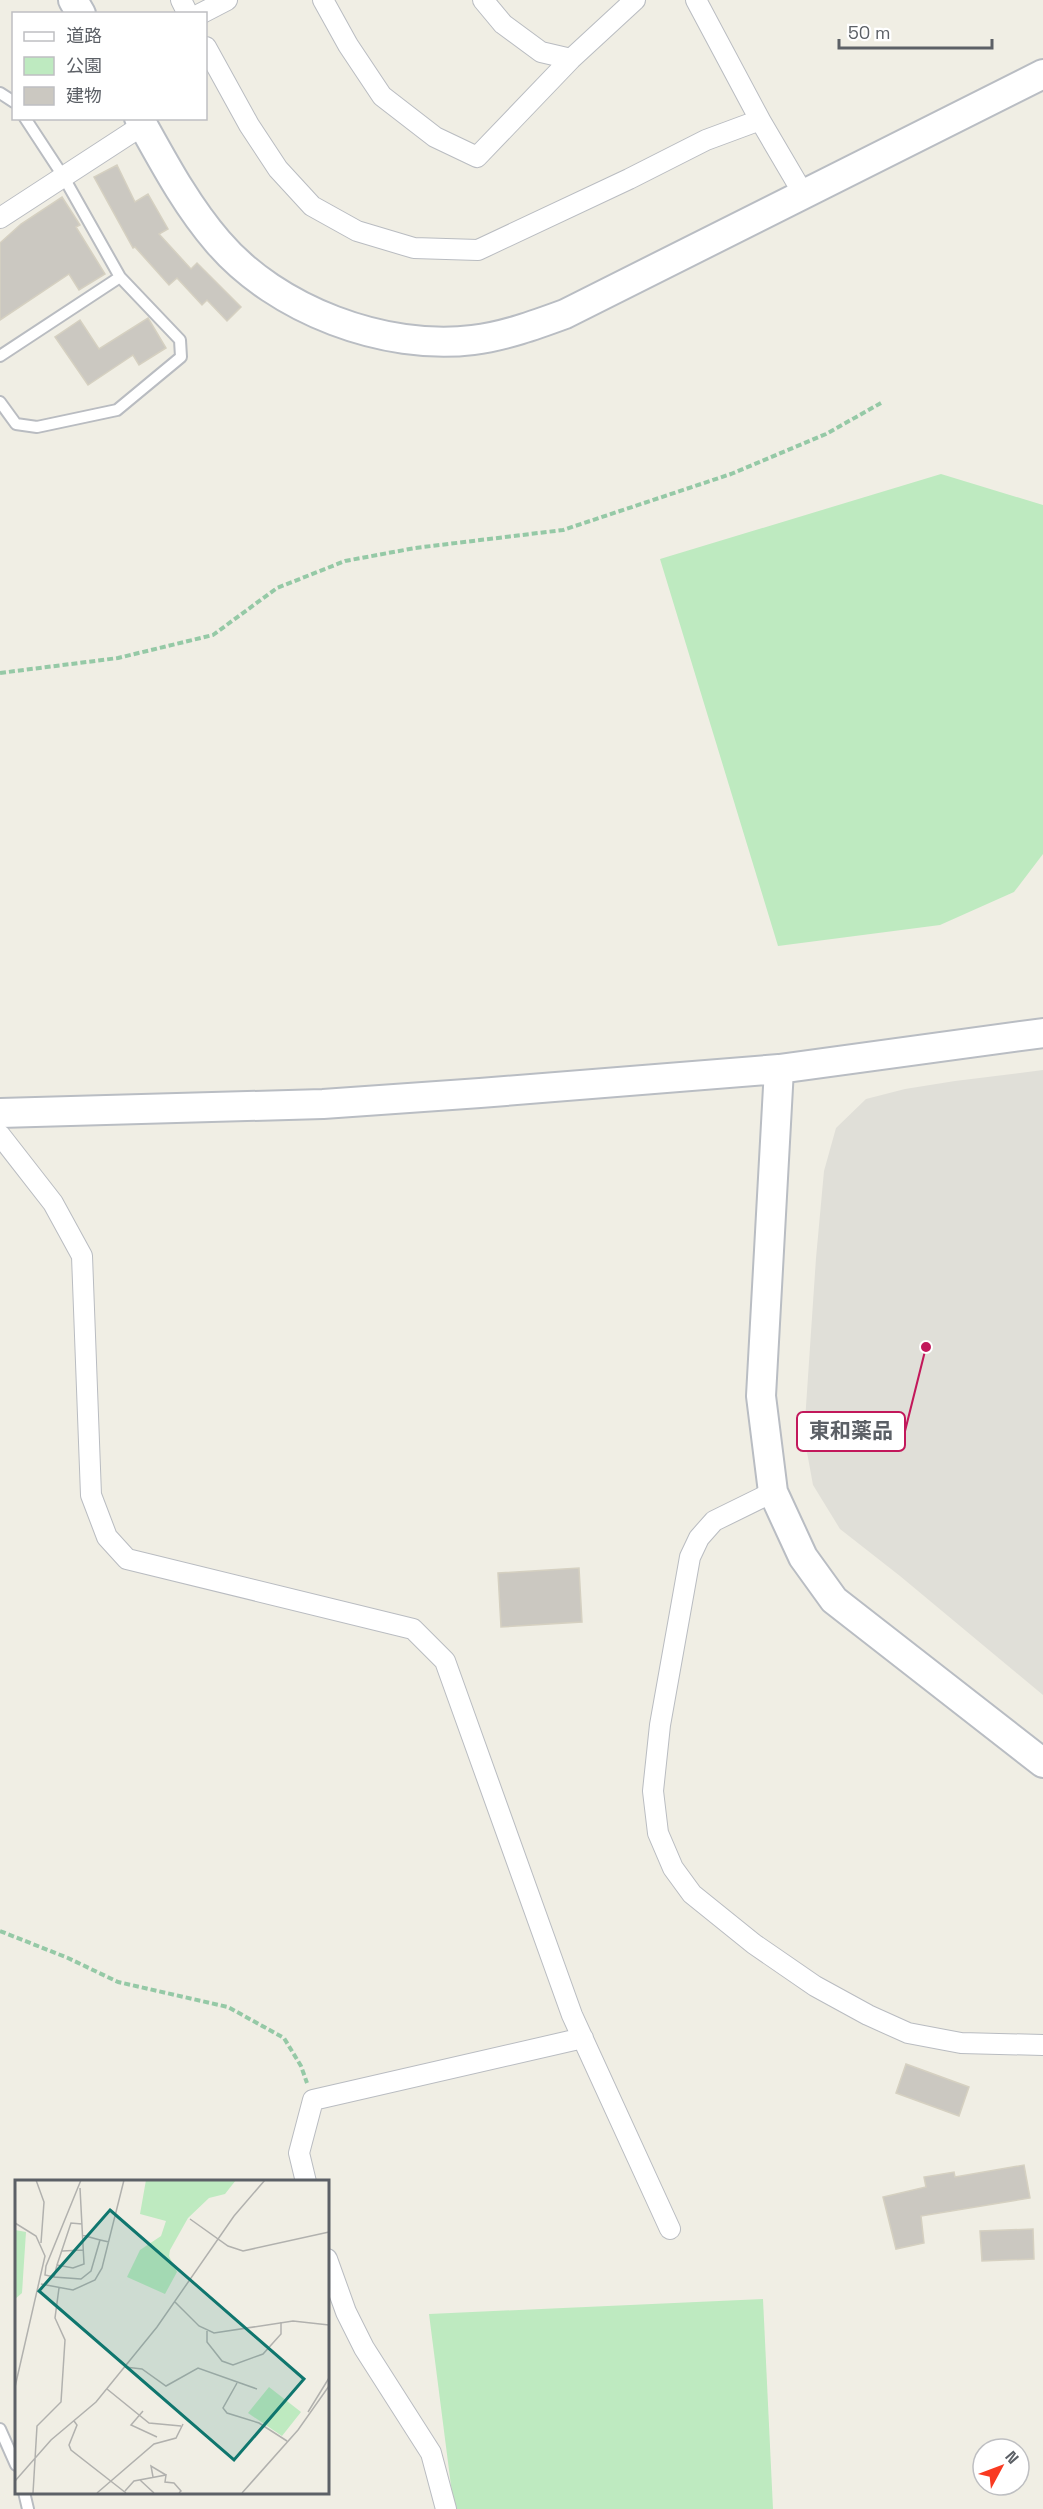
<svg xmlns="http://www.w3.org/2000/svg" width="1043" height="2509" font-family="'Space Grotesk','Noto Sans JP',sans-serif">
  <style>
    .industrial { fill: #e0dfd8 }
    .green { fill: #beeac0 }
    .building { fill: #cbc8c1; stroke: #d5d0c1; stroke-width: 1.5 }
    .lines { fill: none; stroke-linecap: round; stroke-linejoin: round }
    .lane-casing { stroke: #b9bcc1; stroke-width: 14 }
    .street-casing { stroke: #b9bcc1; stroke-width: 22 }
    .secondary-casing { stroke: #b9bdc3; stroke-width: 32 }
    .path { stroke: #95c9a6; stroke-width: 4; stroke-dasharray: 6 3; stroke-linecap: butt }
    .lane { stroke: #fff; stroke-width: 10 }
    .street { stroke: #fff; stroke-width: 20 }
    .secondary { stroke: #fff; stroke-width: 28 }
    .inset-road { fill: none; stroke: #b1b1ae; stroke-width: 1.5 }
    .view { fill: #0f766e; fill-opacity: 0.15; stroke: #0f766e; stroke-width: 3 }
    .inset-edge { fill: none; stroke: #5c6066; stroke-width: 3 }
    .leader { fill: none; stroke: #c2185b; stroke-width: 2 }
    .callout-dot { fill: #c2185b; stroke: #fff; stroke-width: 2 }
    .callout { fill: #fff; stroke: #c2185b; stroke-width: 2 }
    .callout-label { font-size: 21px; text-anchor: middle; font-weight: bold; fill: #5c6066 }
  </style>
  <rect width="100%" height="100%" fill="#f0eee4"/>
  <path class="industrial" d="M1043,1070V1695L900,1576L840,1529L813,1485L804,1436L816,1258L824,1171L836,1128L866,1099L905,1089L955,1081Z"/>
  <path class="green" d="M941,474L1043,505V854L1014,892L940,925L778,946L660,559Z
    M763,2299L773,2509H454L429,2314Z"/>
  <path class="building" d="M117,165L135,202L148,194L168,229L159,234L191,269L197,263L241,307L227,321L207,300L202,305L177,278L169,285L135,247L133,248L94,177Z
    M62,197L80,225L76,227L105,274L79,290L69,274L0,320V243L21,224Z
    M148,318L166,348L139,365L133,355L88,385L55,337L80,320L99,349Z
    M579,1568L582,1622L501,1627L498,1573Z
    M906,2064L969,2087L959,2116L896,2093Z
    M1024,2165L1030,2198L921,2216L924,2243L896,2249L883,2197L926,2187L924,2177L954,2172L955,2177Z
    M1033,2229L1034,2259L982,2261L980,2231Z"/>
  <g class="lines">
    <defs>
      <path id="lane" d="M0,93L14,102
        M0,356L120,277
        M0,402L16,424L37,427L117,410L181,357L180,340L120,277L63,176L25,118
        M0,2429L16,2465
        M24,2492L28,2509"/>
      <path id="street" d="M181,0L188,14
        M323,0L348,45L382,96L435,137L477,157L571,59L635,0
        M483,0L503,24L541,52L571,59
        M696,0L760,120
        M200,14L227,0
        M206,47L249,125L278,169L312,206L357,231L414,248L478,250L629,179L706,140L760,120L804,195
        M0,218L143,125
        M0,1135L53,1203L82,1256L91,1495L107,1537L127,1559L413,1629L445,1661L572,2015L670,2229
        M773,1492L714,1521L699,1538L690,1557L660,1725L653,1791L658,1833L673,1868L692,1894L754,1944L815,1986L868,2015L908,2033L961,2043L1043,2045
        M306,2182L299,2153L313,2100L583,2038
        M327,2259L346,2312L364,2348L431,2453L446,2509"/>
      <path id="secondary" d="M73,0L81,14
        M139,118C163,161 186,205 218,242C276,310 385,351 473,340C505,336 535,325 565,314L1043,74
        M779,1069L761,1396L773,1492L803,1557L834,1600L1043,1763
        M0,1113L323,1104L480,1093L779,1069L1043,1033"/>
    </defs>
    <use href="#lane" class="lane-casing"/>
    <use href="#street" class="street-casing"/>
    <use href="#secondary" class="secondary-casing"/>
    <path class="path" d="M0,673L118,658L213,635L277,588L345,561L415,548L563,530L731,474L826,434L881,403
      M0,1931L68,1958L118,1982L228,2007L284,2038L301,2066L307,2083"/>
    <use href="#lane" class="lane"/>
    <use href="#street" class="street"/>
    <use href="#secondary" class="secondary"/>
  </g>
  <g transform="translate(15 2180)">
    <rect width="314" height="314" fill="#f0eee4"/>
    <path d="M131,0H221L210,14L194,18L173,38L155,70L154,76L162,92L150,114L112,97L125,70L146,56L151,41L125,34ZM0,50L11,52L7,113L0,119ZM254,207L286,232L267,256L233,233Z" fill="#beeac0"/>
    <path class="inset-road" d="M21,0L29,22L26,63M65,8L69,84L58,88L42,85L56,43L67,44M175,39L213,66L228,71L314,52M0,43L21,56L30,76L0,207M67,55L85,60M47,71L68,70M42,85L39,97L66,99L76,91L85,60L94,62M39,97L30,95L31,86L66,0M26,104L58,110L80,100L87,88L109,0M160,122L184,146L199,153L278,141L314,145M192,151V162L207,181L218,185L248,174L266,154V142M110,187L127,189L151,206L183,188L242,209M222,203L208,228L212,233L244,243L272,261M92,209L134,243L166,246M128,231L116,245L142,257M293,232L314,198M59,241L62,245L54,265L56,270L111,313M138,297L136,286L151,295M125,300L139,313M0,301L36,260L81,222L142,147L219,36L250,0M110,311L119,301L151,295L150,302L159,303L166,311L164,313M18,313L22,246L46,222L50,160L40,138L44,108M82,313L139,264L161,258L168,244M227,313L283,250L314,206"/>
    <path class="view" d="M95,30L289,199L219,280L24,111Z"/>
    <rect width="314" height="314" class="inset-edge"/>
  </g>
  <path class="leader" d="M926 1347L905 1431"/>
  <circle class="callout-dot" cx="926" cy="1347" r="6"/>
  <rect class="callout" x="797" y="1412" width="108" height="39" rx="6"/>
  <g class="callout-label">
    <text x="851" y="1438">東和薬品</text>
  </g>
  <rect x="12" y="12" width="195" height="108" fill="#ffffff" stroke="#bebfc2" stroke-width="1.5"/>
  <rect x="24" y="32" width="30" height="9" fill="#ffffff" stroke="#bebfc2" stroke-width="1.5"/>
  <text x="66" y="42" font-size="18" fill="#5c6066">道路</text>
  <rect x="24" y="57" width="30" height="18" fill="#beeac0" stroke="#bebfc2" stroke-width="1.5"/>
  <text x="66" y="72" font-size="18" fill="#5c6066">公園</text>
  <rect x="24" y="87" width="30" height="18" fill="#cbc8c1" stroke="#bebfc2" stroke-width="1.5"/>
  <text x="66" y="102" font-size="18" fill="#5c6066">建物</text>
  <g transform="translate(1001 2467) rotate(49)"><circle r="28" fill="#ffffff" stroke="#bebfc2" stroke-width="1.5"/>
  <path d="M0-4.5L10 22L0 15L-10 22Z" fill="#f93a21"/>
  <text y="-9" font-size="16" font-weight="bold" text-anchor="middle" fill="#5c6066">N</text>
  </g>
  <path d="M839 39v9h153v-9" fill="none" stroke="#5c6066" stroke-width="3"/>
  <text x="848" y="39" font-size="18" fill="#5c6066" stroke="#ffffff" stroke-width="4.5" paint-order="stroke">50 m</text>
</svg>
